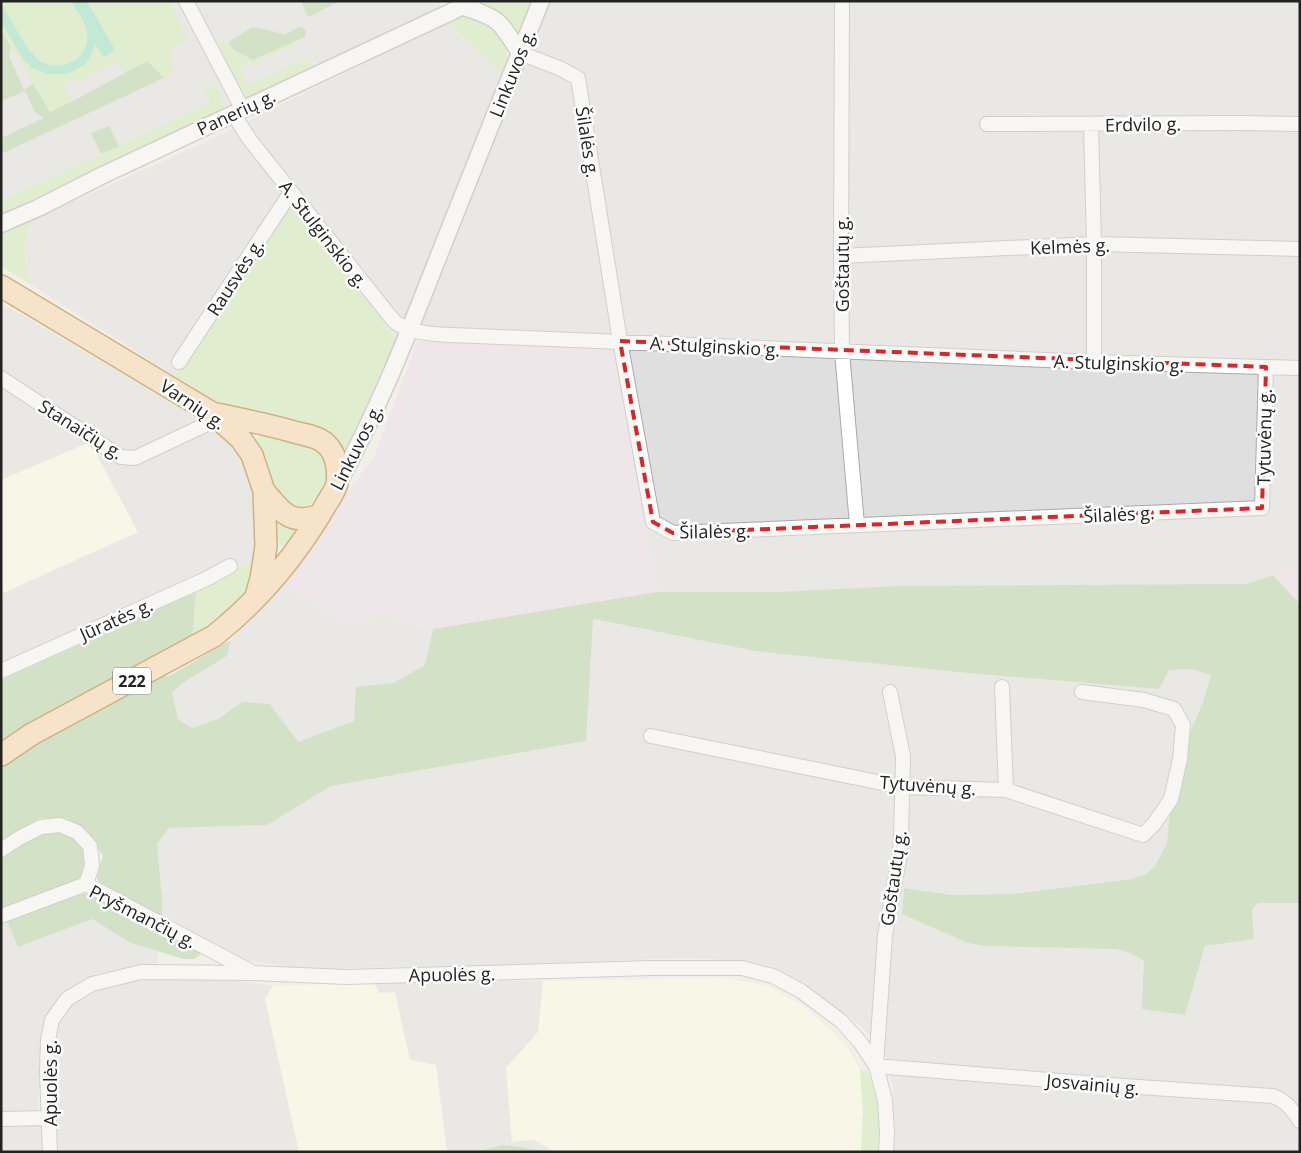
<svg xmlns="http://www.w3.org/2000/svg" width="1301" height="1153" font-family="'Open Sans',sans-serif">
  <style>
    .residential { fill: #e0dfdf }
    .industrial { fill: #ebdbe8 }
    .education { fill: #ffffe5 }
    .grass { fill: #cdebb0 }
    .forest { fill: #add19e }
    .pitch { fill: #88e0be }
    .lines { fill: none; stroke-linecap: round; stroke-linejoin: round }
    .minor-casing { stroke: #a9a9a9; stroke-width: 16 }
    .tertiary-casing { stroke: #a9a9a9; stroke-width: 19 }
    .primary-casing { stroke: #a06b00; stroke-width: 24 }
    .minor { stroke: #fff; stroke-width: 14 }
    .tertiary { stroke: #fff; stroke-width: 16 }
    .primary { stroke: #fcd6a4; stroke-width: 21 }
    .marked { fill: none; stroke: #d62828; stroke-width: 4; stroke-dasharray: 10 6; stroke-linejoin: round }
    .labels { text-anchor: middle; dominant-baseline: central; stroke-width: 5; stroke-linejoin: round; paint-order: stroke }
    .shield { fill: #fff; stroke: #646464; stroke-width: 1 }
    .shield-label { font-size: 16px; font-weight: bold; fill: #222 }
    .street-label { font-size: 18px; fill: #222; stroke: #fff }
  </style>
  <rect width="100%" height="100%" fill="#f2efe9"/>
  <path class="residential" d="M1,1H439L441,6L438,10L1,214Z
    M548,1H1300V566L1247,584L776,592H657L613,349L417,342L424,318L445,261Z
    M446,23L503,74L397,339L289,203L175,376L33,286L26,265L24,245L32,224L36,218L199,145Z
    M1,305L26,317L162,397L222,435L236,447L245,458L261,513L258,560L247,563L193,594L1,680Z
    M283,581L346,623L387,615L433,629L425,665L393,683L357,687L354,721L298,742L242,702L218,719L192,728L178,719L172,693L181,684L227,656L231,640Z
    M592,619L761,652L968,673L1159,689L1169,670L1191,669L1211,674L1203,702L1190,732L1184,756L1171,799L1167,843L1155,866L1146,874L1132,879L1011,894L951,895L904,888L902,914L968,943L984,946L1115,949L1127,951L1137,956L1144,961L1185,1015L1205,946L1254,939L1252,910L1255,906L1260,903H1300V1150L1297,1152H893L895,1135L893,1089L885,1053L860,1025L811,988L776,968L748,961L687,958L492,965L306,969L243,960L201,937L162,918V899L157,844L169,828L267,825L331,786L586,741Z
    M92,919L131,943L158,951L157,966L127,969L94,974L69,989L52,1013L44,1028L38,1104L42,1129L43,1152H1V923L7,921L18,947Z
    M728,978L766,985L802,1005L830,1029L849,1050L860,1070L863,1112L861,1152H547L504,1145L474,1152H54V1051L58,1027L65,1013L78,998L104,988L128,981L223,979L273,986L345,983L543,981Z"/>
  <path class="industrial" d="M417,342L613,349L657,592L433,629L387,615L346,623L283,581L375,455Z
    M1300,566V604L1273,575Z"/>
  <path class="education" d="M90,442L138,532L1,594V480Z
    M727,978L766,985L802,1005L830,1029L849,1050L860,1070L863,1112L861,1152H555L534,1140L512,1142L506,1068L538,1032L543,981Z
    M345,983L375,984L379,993L395,992L410,1060L436,1065L447,1152H299L265,999L273,986Z"/>
  <path class="grass" d="M1,1H71C76,9 86,23 87,32C92,59 59,76 38,59C29,52 5,12 1,1Z
    M87,1H150L151,2L169,1L188,40L169,50L174,73L164,78L147,61L124,73L117,61L77,83L75,79L64,85L73,101L50,112L1,30V22L23,59L49,74L91,55L95,44L114,50Z
    M486,1H531L519,36L478,5Z
    M462,15L478,18L493,27L505,44L508,60L503,74L446,23Z
    M231,40L229,44L253,60L297,41L298,43L241,69L248,85L305,59L316,67L245,100L218,43Z
    M216,85L224,98L221,100L225,110L1,214V201L210,103L203,88Z
    M289,203L397,339L354,442L344,457L222,406L175,376Z
    M36,218C20,240 23,261 33,286L1,266V234Z
    M261,433L314,446L324,454L328,476L321,489L312,502L305,508L303,509L291,507L275,491L266,463L257,444L256,439Z
    M277,521L301,529L286,548C274,544 277,534 276,523Z
    M258,560L253,576L244,595L223,621L192,641L196,592L247,563Z
    M860,1070L867,1071L876,1091L880,1132L879,1152H861L863,1112Z"/>
  <path class="forest" d="M301,1H340L308,17Z
    M301,26L306,31L305,37L253,60L234,50L229,44L231,40L253,27L269,30L284,35Z
    M1,30L11,47L9,56L24,90L33,84L50,112L73,101L147,61L164,78L1,154V138L44,118L34,111L25,91L1,101Z
    M109,126L119,146L101,154L91,133Z
    M1273,575L1300,604V903H1259L1255,906L1252,910L1254,939L1205,946L1185,1015L1142,1009L1144,961C1135,954 1126,951 1115,949L984,946L968,943L902,914L904,888L951,895L1011,894L1132,879L1146,874L1155,866L1167,843L1171,799L1184,756L1190,732L1203,702L1211,675L1191,669L1169,670L1159,689L968,673L761,652L593,619L586,741L331,786L267,825L169,828L157,844L162,899V918L102,887L96,876L103,856L86,830L66,818H40L1,841V763L32,742L162,676H169L231,640L227,656L181,684L172,693L178,719L192,728L218,719L242,702L270,704L298,742L354,721L356,687L393,683L425,665L433,629L657,592H776L902,586L1247,584Z
    M196,592L192,641L56,708L1,746V680Z
    M44,831L64,833L81,844L87,856L84,870L79,879L67,885L1,909V857Z
    M82,894H88L198,948L200,955L194,959H184L131,943L92,919L18,947L7,921Z
    M504,1145L546,1151L547,1152H474Z"/>
  <path class="pitch" d="M71,1H87L115,50L104,57L95,44L91,55L84,65L68,74H49L32,68L23,59L1,22V3C9,16 28,53 40,61C62,74 91,59 87,32C86,23 76,10 71,1Z"/>
  <g class="lines">
    <defs>
      <path id="minor" d="M186,1L243,110
        M842,1L841,256L842,352L857,525
        M520,53L559,68L578,78L620,341L653,522L673,533L1262,508L1266,367
        M234,113L239,123L250,140L389,315C392,318 394,322 398,324C415,336 456,335 477,336L1094,362L1300,368
        M987,124L1240,123L1300,124
        M1091,124L1094,244V362
        M841,256L1094,244L1300,249
        M179,362L291,192
        M1,378L121,457L135,458L203,426L212,413
        M1,671L206,579L230,566
        M1002,687L1006,790
        M890,692L903,756L901,838L899,860L885,935L876,1066L1124,1086L1273,1096C1286,1101 1292,1109 1300,1121
        M651,736L902,787L1006,790L1143,835L1154,824L1171,799L1180,759L1183,725L1174,709L1144,700L1082,692
        M1,850L21,837L41,827L60,825L77,832L90,846L92,866L86,884
        M1,916L86,884L250,971
        M1,1119L49,1118
        M50,1152L47,1072L48,1040L52,1020L67,999L92,984L141,972L253,973L346,977L651,968H742L773,976L801,991L841,1021L860,1042L876,1066L885,1100L887,1133L886,1152"/>
      <path id="tertiary" d="M462,6C474,11 489,14 499,23C507,31 513,43 520,53
        M1,224L38,208L103,175L453,11L472,1
        M337,485C380,408 411,326 443,245C475,164 508,82 541,1"/>
      <path id="primary" d="M1,286L212,413L241,439L252,455L264,491L266,546L261,579L256,596
        M264,491C282,512 289,526 320,515
        M1,755L32,734L214,636C259,600 296,556 325,506C329,499 336,490 337,483C339,469 336,453 326,444C318,436 304,435 294,432C267,424 239,419 212,413"/>
    </defs>
    <use href="#minor" class="minor-casing"/>
    <use href="#tertiary" class="tertiary-casing"/>
    <use href="#primary" class="primary-casing"/>
    <use href="#minor" class="minor"/>
    <use href="#tertiary" class="tertiary"/>
    <use href="#primary" class="primary"/>
  </g>
  <path d="M0 0H1301V1153H0ZM620,341L1266,367L1262,508L673,533L653,522Z" fill="#f2efe9" fill-opacity=".55" fill-rule="evenodd"/>
  <path class="marked" d="M620,341L1266,367L1262,508L673,533L653,522Z"/>
  <g class="labels">
    <rect class="shield" x="113" y="667.5" width="38" height="27" rx="4"/>
    <g class="shield-label">
      <text x="132" y="681">222</text>
    </g>
    <g class="street-label">
      <text transform="translate(512 73) rotate(-68)">Linkuvos g.</text>
      <text transform="translate(236 112) rotate(-25)">Panerių g.</text>
      <text transform="translate(1143 124) rotate(-1)">Erdvilo g.</text>
      <text transform="translate(588 142) rotate(81)">Šilalės g.</text>
      <text transform="translate(324 234) rotate(52)">A. Stulginskio g.</text>
      <text transform="translate(1070 246) rotate(-2)">Kelmės g.</text>
      <text transform="translate(842 264) rotate(-90)">Goštautų g.</text>
      <text transform="translate(235 277) rotate(-57)">Rausvės g.</text>
      <text transform="translate(715 346) rotate(3)">A. Stulginskio g.</text>
      <text transform="translate(1119 363) rotate(2)">A. Stulginskio g.</text>
      <text transform="translate(193 404) rotate(34)">Varnių g.</text>
      <text transform="translate(81 429) rotate(32)">Stanaičių g.</text>
      <text transform="translate(1264 437) rotate(-89)">Tytuvėnų g.</text>
      <text transform="translate(356 447) rotate(-63)">Linkuvos g.</text>
      <text transform="translate(1119 514) rotate(-3)">Šilalės g.</text>
      <text transform="translate(715 531) rotate(-1)">Šilalės g.</text>
      <text transform="translate(116 619) rotate(-24)">Jūratės g.</text>
      <text transform="translate(928 785) rotate(4)">Tytuvėnų g.</text>
      <text transform="translate(893 878) rotate(-82)">Goštautų g.</text>
      <text transform="translate(143 916) rotate(27)">Pryšmančių g.</text>
      <text transform="translate(452 974) rotate(-1)">Apuolės g.</text>
      <text transform="translate(50 1083) rotate(-90)">Apuolės g.</text>
      <text transform="translate(1093 1084) rotate(5)">Josvainių g.</text>
    </g>
  </g>
  <rect width="1301" height="1153" fill="none" stroke="#222222" stroke-width="5"/>
</svg>
